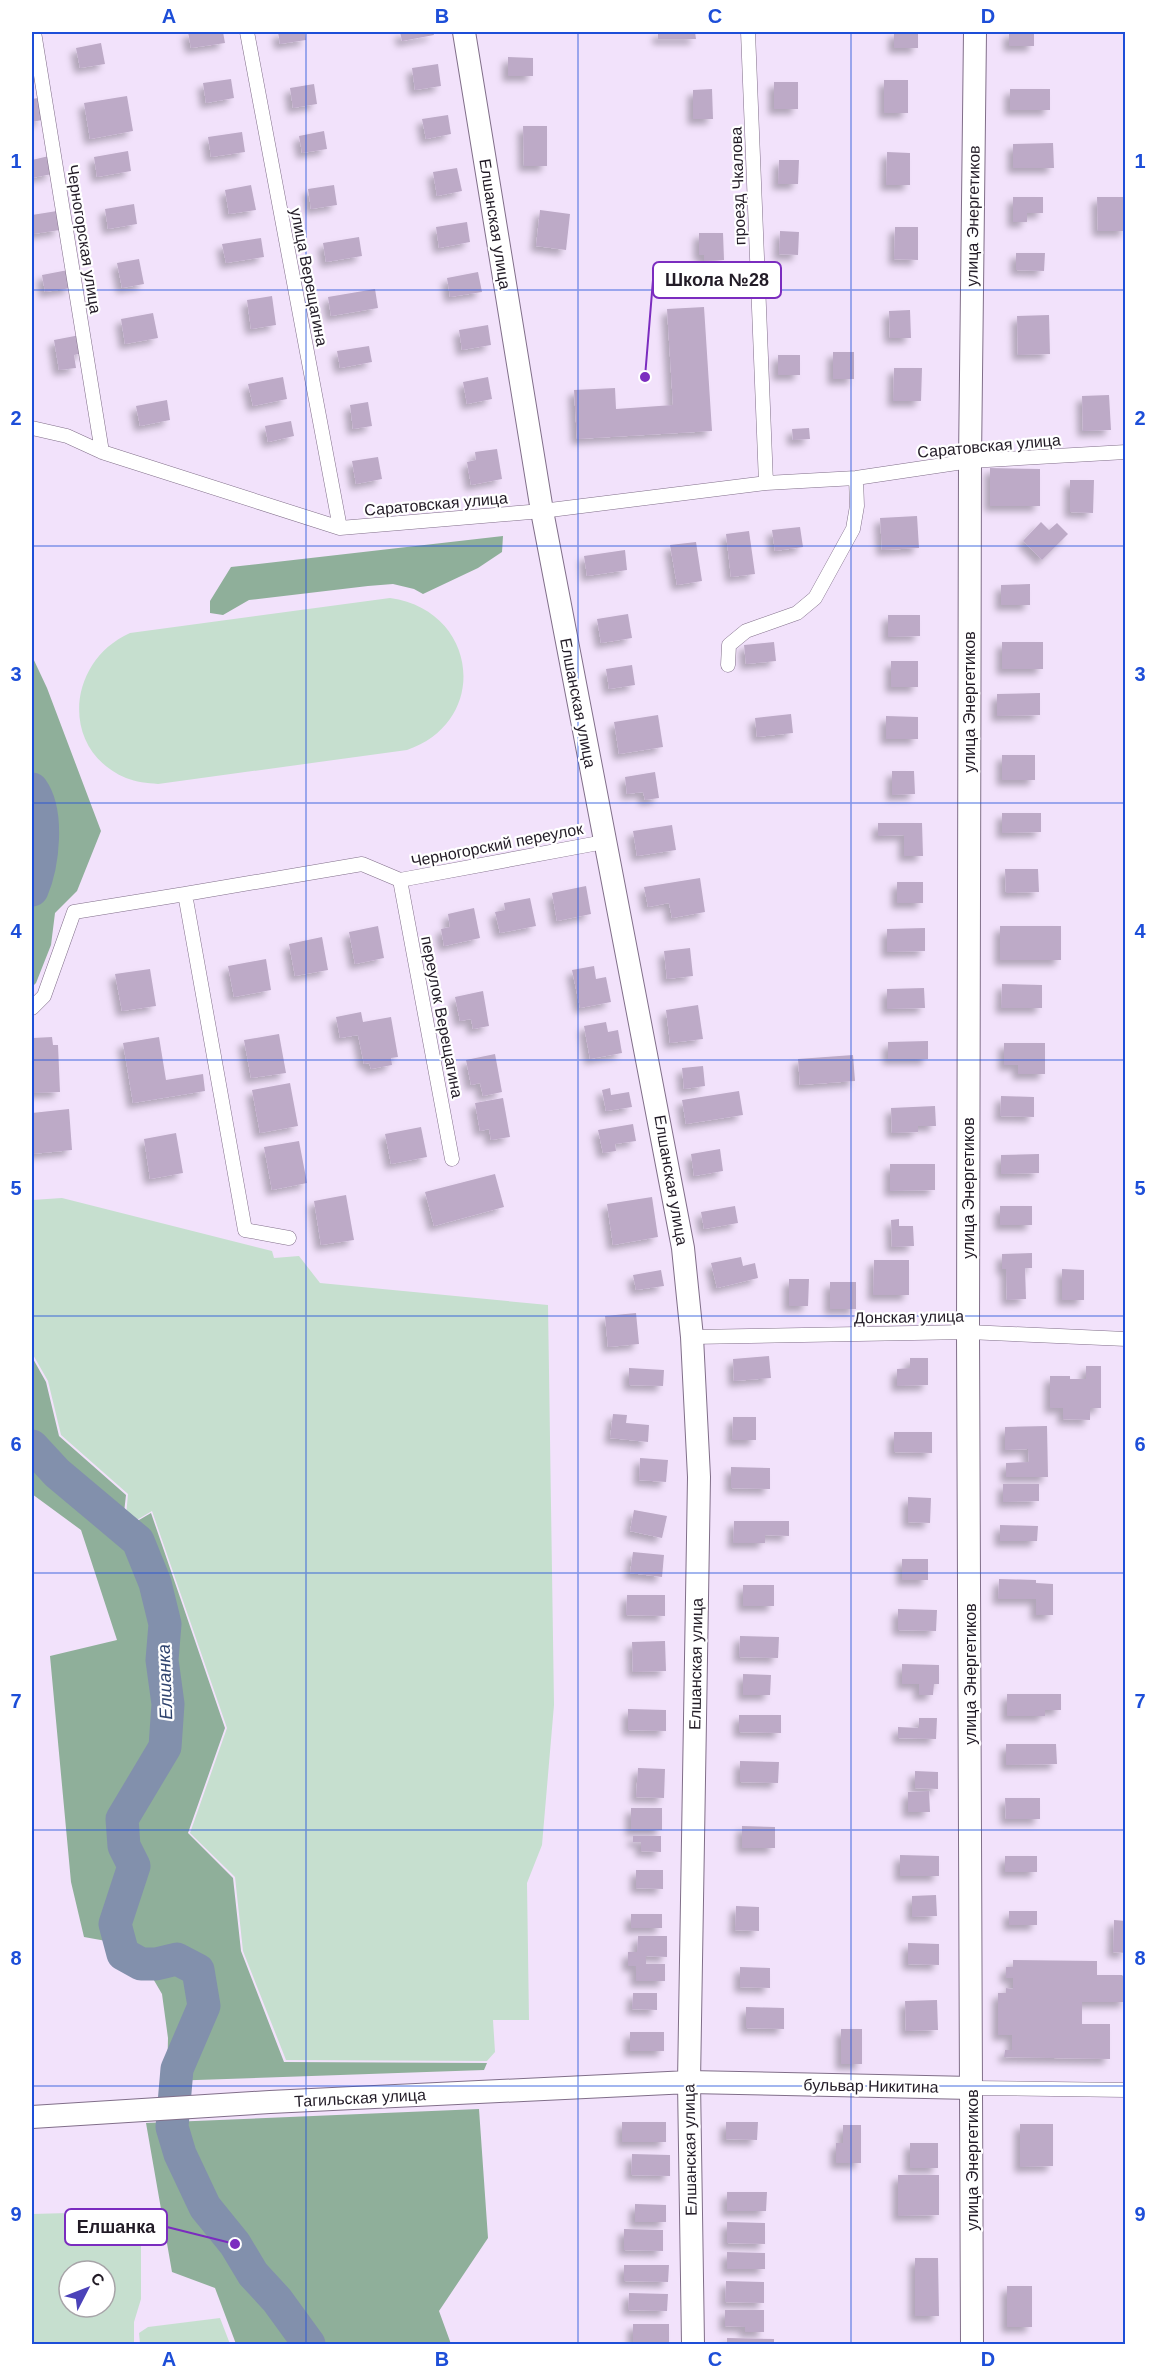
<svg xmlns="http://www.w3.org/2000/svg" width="1157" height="2376" font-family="Arial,sans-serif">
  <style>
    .green { fill: #c6dfcf; fill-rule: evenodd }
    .forest { fill: #8faf9a }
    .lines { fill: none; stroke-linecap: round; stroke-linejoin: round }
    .river { stroke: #8290ac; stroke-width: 33 }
    .building { fill: #bdaac7; filter: url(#shadow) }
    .street-casing { stroke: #806e89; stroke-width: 15 }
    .primary-casing { stroke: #806e89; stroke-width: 24 }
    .street { stroke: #fff; stroke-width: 14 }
    .primary { stroke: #fff; stroke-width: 22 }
    .grid { fill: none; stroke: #1d4ed8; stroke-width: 1.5; stroke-opacity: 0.55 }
    .labels { text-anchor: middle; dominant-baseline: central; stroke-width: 4.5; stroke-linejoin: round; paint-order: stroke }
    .street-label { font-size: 16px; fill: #221b26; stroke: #fff }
    .water-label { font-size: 18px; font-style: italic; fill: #31456f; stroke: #fff }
    .leader { fill: none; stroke: #7b2cbf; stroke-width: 2 }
    .callout-dot { fill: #7b2cbf; stroke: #fff; stroke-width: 2 }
    .callout { fill: #fff; stroke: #7b2cbf; stroke-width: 2 }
    .callout-label { font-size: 18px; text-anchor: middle; font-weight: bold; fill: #221b26 }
    .neatline { fill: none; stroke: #1d4ed8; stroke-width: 2 }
    .grid-label { font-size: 20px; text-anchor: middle; font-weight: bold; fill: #1d4ed8 }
  </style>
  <defs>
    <filter id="shadow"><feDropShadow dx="-5.5" dy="5.5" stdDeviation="3" flood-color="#0004"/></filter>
  </defs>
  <rect width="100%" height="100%" fill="#f2e2fb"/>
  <path class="green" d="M390,598C478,610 491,721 407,750L158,784C147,783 136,782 126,778C59,750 67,661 130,633Z
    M62,1198L272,1251L274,1258L299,1256L320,1283L548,1305L554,1705L542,1845L527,1883L529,2020H493L495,2052L487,2061L286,2060L243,1951L235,1877L190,1833L227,1728L152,1511L125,1527L128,1494L61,1435L48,1381L32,1353V1200Z
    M141,2211V2299L134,2322V2344H32V2214ZM69,2271H105V2307H69Z
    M220,2318L230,2344H140L139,2333L148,2327Z"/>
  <path class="forest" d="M503,536L502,552L478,568L423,594L414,589L393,584L368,586L249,600L223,615L210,613V601L231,567Z
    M32,656L47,688L101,831L77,891L55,913L51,945L36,983L32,987Z
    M32,1357L46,1382L59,1436L126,1495L122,1530L151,1513L225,1728L188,1833L233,1878L241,1951L284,2062L487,2063L484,2070L167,2081L168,2038L162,1994L134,1946L84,1937L71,1882L50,1656L117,1640L81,1530L32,1494Z
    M479,2109L488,2238L439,2311L451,2344H236L215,2288L172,2272L146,2123Z"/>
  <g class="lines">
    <path class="river" d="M32,789C49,813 43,864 32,890
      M32,1446L57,1473L138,1541L155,1583L165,1624L162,1660L168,1704L165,1747L122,1819L124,1846L134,1866L115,1924L123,1954L141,1964H156L177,1959L198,1970L204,2006L177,2069L172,2127L180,2154L205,2207L235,2244L253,2274L277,2300L309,2344"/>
  </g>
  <path class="building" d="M188,32H223L225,43L191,48Z
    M278,32H305L306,40L280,44Z
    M400,32H433L434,35L402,41Z
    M658,32H695L696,39H658Z
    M894,32H918V48H894Z
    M1009,32H1034V46H1009Z
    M101,43L105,64L80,68L76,48Z
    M508,57L533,58V76H508Z
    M438,64L441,86L415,90L412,68Z
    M231,79L234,98L206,103L203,83Z
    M884,80H908V113H884Z
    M774,82H798V109H774Z
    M314,84L317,104L293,108L290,88Z
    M712,89L713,119H693V90Z
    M1010,89H1050V110H1010Z
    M127,96L133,131L90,139L84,103Z
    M38,98L42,120L32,122V99Z
    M448,115L451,134L426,139L422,119Z
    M523,126H547V166H524Z
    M324,131L327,149L302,153L299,136Z
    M242,132L245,152L211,157L208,137Z
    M1053,143L1054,168H1013V144Z
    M128,151L131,171L97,177L94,157Z
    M887,152L910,153V185H886Z
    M49,156L52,174L32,178V160Z
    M779,160H799L798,184H778Z
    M457,168L462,191L437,196L433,172Z
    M251,185L256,210L229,214L225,190Z
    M334,185L337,205L311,209L308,189Z
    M1013,197H1043V213H1027V222H1013Z
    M1097,197H1126V231H1098Z
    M134,204L137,224L108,229L105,209Z
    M540,210L570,214L566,250L536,246Z
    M57,211L60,230L33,234L32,215Z
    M467,222L470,242L439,248L436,227Z
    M895,227H918V260L894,259Z
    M780,231L799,232L798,255L779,254Z
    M699,233H723L724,260L704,261V255H699Z
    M359,237L362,256L326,262L323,243Z
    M261,238L264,257L226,263L222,244Z
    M1016,253H1045L1044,271L1016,270Z
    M139,259L144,284L122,288L117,263Z
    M68,270L71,288L45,292L42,275Z
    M478,272L482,292L450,297L447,278Z
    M375,289L378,308L331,316L328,297Z
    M272,296L276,325L251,329L247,300Z
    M704,307L712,431L577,439L574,390L615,388L616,409L673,405L667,309Z
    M910,310L911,338H890L889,311Z
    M153,313L158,338L125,344L121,319Z
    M1049,315L1050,354L1018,355L1017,316Z
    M488,325L491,345L462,350L459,330Z
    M80,335L83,353L74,355L76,368L59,370L54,340Z
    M369,346L372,362L340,368L337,351Z
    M833,352H854V379H833Z
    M778,355H800V375H778Z
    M894,368H922L921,401H893Z
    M283,377L287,399L253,406L248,384Z
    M488,377L492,399L467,404L463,382Z
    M1109,395L1111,430L1083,431L1082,396Z
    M167,400L170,420L140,426L136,406Z
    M368,402L372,426L353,429L350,405Z
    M291,421L294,436L268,442L265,426Z
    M809,428L810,439L793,440L792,429Z
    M497,449L502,479L471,485L467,462L476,460L475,452Z
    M378,457L382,479L356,484L352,461Z
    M990,468L1040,469V506H990Z
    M1070,480H1094L1093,513L1070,512Z
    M917,516L919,548L882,550L880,518Z
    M1041,522L1049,530L1057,523L1068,534L1042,560L1023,541Z
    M800,527L803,547L775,551L772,530Z
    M749,531L755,574L731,577L726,534Z
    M696,542L702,581L677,585L670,545Z
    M625,550L627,570L587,576L584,556Z
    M1030,584V605H1001V585Z
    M628,614L632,638L601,643L597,619Z
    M888,615H920V636L888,637Z
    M774,642L776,661L746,664L744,645Z
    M1002,642H1043V669H1002Z
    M891,661H918V687H891Z
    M632,665L635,685L609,689L606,669Z
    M1040,693V715L997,716V694Z
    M791,714L793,733L757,737L755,718Z
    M658,715L663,747L619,754L614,722Z
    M886,716L918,717V739H886Z
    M1002,755H1035V780H1002Z
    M892,771H914L915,794L892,795Z
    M655,772L659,798L645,800L643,792L627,794L625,777Z
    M1002,813H1041V832L1002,833Z
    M878,823H922L923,856H904V835L878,836Z
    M672,825L676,850L637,856L633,831Z
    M1005,869H1038L1039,892L1006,893Z
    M700,878L705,912L672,918L669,903L648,907L644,887Z
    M897,882H923V903H897Z
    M586,886L591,914L557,921L552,893Z
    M530,898L536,926L500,933L495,912L505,910L504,903Z
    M474,908L480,938L444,946L441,929L450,927L448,914Z
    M378,926L384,958L355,964L349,932Z
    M1000,926H1061V960H1000Z
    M925,928V951L887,952V929Z
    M322,937L328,970L295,976L289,944Z
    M690,948L693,976L667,979L664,951Z
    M266,959L271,990L234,997L228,966Z
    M594,966L596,979L606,977L611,1002L580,1008L572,970Z
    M150,969L156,1006L122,1011L115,974Z
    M1002,984L1042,985V1008H1001Z
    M924,988L925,1008L887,1009V989Z
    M483,991L489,1026L473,1029L471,1019L460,1021L455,997Z
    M698,1005L703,1039L670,1043L666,1010Z
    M361,1012L363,1022L391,1017L398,1057L391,1058L392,1065L371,1069L369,1063L364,1064L358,1035L340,1038L336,1017Z
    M606,1022L608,1032L618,1030L622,1053L590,1059L584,1026Z
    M279,1034L286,1073L251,1078L244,1040Z
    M52,1037L53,1045H58L60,1092L32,1093V1046H34L33,1038Z
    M159,1037L166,1080L203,1074L205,1091L133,1103L123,1043Z
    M928,1041V1059H888V1042Z
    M1004,1043H1045V1074H1018V1065H1004Z
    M495,1054L502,1092L483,1096L480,1083L471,1085L466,1060Z
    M853,1055L855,1081L800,1085L798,1059Z
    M703,1066L705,1086L684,1089L682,1068Z
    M290,1083L298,1126L260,1133L252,1090Z
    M610,1088L611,1095L629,1092L632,1107L606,1111L602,1090Z
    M739,1091L743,1115L686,1124L682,1100Z
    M1001,1096L1034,1097V1117L1000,1116Z
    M503,1098L510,1137L491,1140L489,1129L480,1131L475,1103Z
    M935,1106L936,1126H918V1132L892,1133L891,1108Z
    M69,1109L72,1150L32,1154V1113Z
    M633,1124L636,1141L615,1144L616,1151L603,1153L598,1130Z
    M421,1127L427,1157L391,1164L385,1134Z
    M176,1133L183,1173L150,1179L144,1139Z
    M299,1141L307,1183L272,1190L264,1147Z
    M720,1149L723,1171L694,1176L691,1154Z
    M1039,1154V1173L1001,1174V1155Z
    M890,1164H935V1190L890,1191Z
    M495,1174L504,1207L434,1226L425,1192Z
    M346,1195L354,1240L321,1245L314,1201Z
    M652,1197L658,1237L613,1245L607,1204Z
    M735,1206L738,1223L704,1229L701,1212Z
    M1000,1206H1032V1225H1000Z
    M899,1219V1226H913L914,1246L892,1247L891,1220Z
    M1032,1253V1268H1025L1026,1299L1007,1300L1006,1269H1002V1254Z
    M741,1257L743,1266L755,1263L758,1278L717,1288L711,1263Z
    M874,1260H909V1295H873Z
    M1062,1269L1084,1270V1300H1062Z
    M661,1270L664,1286L636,1290L633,1275Z
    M789,1279H809L808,1306H789Z
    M830,1282H856V1309H830Z
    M636,1313L639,1344L608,1347L605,1316Z
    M769,1356L771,1378L734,1381L733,1359Z
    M910,1358H928V1385L897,1386V1369L910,1368Z
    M1086,1366H1101V1408H1090V1420L1063,1419V1408H1050V1376H1070V1379H1086Z
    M629,1368L664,1370L663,1386L629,1385Z
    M613,1414L627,1415L626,1423L649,1425L648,1442L610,1438Z
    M733,1417H756V1440H732Z
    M1047,1426L1048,1477H1006V1463L1029,1462L1028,1449L1005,1450V1427Z
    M894,1432H932V1453L894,1452Z
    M640,1458L668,1460L666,1482L639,1480Z
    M731,1467L770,1468V1489L731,1488Z
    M1003,1484H1039V1501L1003,1502Z
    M908,1497L931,1498L930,1523L908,1522Z
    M634,1510L667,1516L662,1538L630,1531Z
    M734,1521H789V1536L765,1535V1543H733Z
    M1000,1525L1038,1526L1037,1541H1000Z
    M633,1552L664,1555L662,1577L630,1573Z
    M902,1559H928V1580H902Z
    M999,1579L1036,1580V1583L1053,1584V1615H1036V1599H998Z
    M743,1585H774V1606H743Z
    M627,1595H665V1616L626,1615Z
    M898,1609L937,1610L936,1631L898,1630Z
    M740,1636L779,1637L778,1658L739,1657Z
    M665,1641L666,1671L633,1672L632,1642Z
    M902,1664L939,1665V1684H934L933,1695H919V1684H902Z
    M743,1674L771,1675L770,1695H743Z
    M1007,1694H1061V1710H1045V1716H1007Z
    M628,1709L666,1710V1731L628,1730Z
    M739,1715H781V1733L739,1732Z
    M919,1718H937L936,1739L898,1738V1727L919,1728Z
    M1006,1744H1056L1057,1764L1006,1765Z
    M740,1761L779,1762L778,1783L740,1782Z
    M638,1768L665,1769L664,1798L636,1797Z
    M915,1771L938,1772V1789L915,1788Z
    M929,1791L930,1812H908V1792Z
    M1005,1798H1040V1819H1006Z
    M631,1808H662V1830H631Z
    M742,1826L775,1827V1848H742Z
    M633,1836H661V1852L641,1851V1842H633Z
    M900,1855L939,1856V1876H900Z
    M1005,1856H1037V1872H1005Z
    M636,1870H663V1889L636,1888Z
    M936,1895L937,1916L912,1917V1896Z
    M736,1906L759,1907V1931L735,1930Z
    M1009,1911H1037V1925H1009Z
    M631,1914H662V1928H631Z
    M1114,1920L1126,1921V1953L1113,1952Z
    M638,1936H667V1957L646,1956V1964H665V1981H636V1966H628V1952H637Z
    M908,1943L939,1944V1965L908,1964Z
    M1013,1960L1097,1961V1975H1122L1126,1979V2002H1082V2024H1110V2059L1004,2057L1005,2050H1012V2035H998V1993H1006V1988L1013,1989V1978H1006V1967H1013Z
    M740,1967L770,1968V1988L740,1987Z
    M633,1993H657V2010L632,2009Z
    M937,2000L938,2030L906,2031L905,2001Z
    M746,2007L784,2008V2029L746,2028Z
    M841,2029H862V2064H841Z
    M630,2032H664V2051H630Z
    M622,2122H666V2142H622Z
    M726,2122H758L757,2140L726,2139Z
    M1020,2124H1053V2166L1020,2167Z
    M843,2125H861V2163H836V2143H843Z
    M910,2143H938V2168H910Z
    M632,2154L670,2155V2176L631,2175Z
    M898,2175H939V2215L898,2216Z
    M727,2192H767L766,2211H727Z
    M635,2204L666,2205V2222H635Z
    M727,2222L765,2223V2244L727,2243Z
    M624,2229L663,2230V2251L624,2250Z
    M727,2252L765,2253V2269H727Z
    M915,2258H938L939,2316H915Z
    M624,2265H669L668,2282L624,2281Z
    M726,2281L764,2282V2303L725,2302Z
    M1007,2286H1032V2327H1007Z
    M629,2293L668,2294L667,2311L628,2310Z
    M725,2310H764V2332H745V2327L725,2326Z
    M633,2324H669V2343H633Z
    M727,2338L774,2339V2344H727Z"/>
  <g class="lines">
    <defs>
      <path id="street" d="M34,32L102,452
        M247,32L340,528
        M748,32L766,483
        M32,428L67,436L102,452L340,528L542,511L766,483L856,478L970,461L1126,452
        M728,665L729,645L746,631L797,613L815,598L853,529L857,506L856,478
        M400,880L452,1159
        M32,1008L44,996L74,912L185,894
        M289,1238L245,1230L185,894L362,864L400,880L604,842
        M692,1337L968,1332L1126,1339
        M972,2088L1126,2090"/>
      <path id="primary" d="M464,32L542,511L683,1248L692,1337L699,1477L689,2082L693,2344
        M32,2117L270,2102L689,2082L972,2088
        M972,2344L968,1332L970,461L975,32"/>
    </defs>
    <use href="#street" class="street-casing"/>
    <use href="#primary" class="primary-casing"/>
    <use href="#street" class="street"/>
    <use href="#primary" class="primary"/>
  </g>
  <path class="grid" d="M306,32V2344M578,32V2344M851,32V2344M32,290H1126M32,546H1126M32,803H1126M32,1060H1126M32,1316H1126M32,1573H1126M32,1830H1126M32,2086H1126"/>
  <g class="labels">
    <g class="street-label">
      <text transform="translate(738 186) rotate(-92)">проезд Чкалова</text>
      <text transform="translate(973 216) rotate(-89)">улица Энергетиков</text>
      <text transform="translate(495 224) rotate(81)">Елшанская улица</text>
      <text transform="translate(84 239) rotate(81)">Черногорская улица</text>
      <text transform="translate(309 277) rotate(79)">улица Верещагина</text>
      <text transform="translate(989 446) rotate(-5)">Саратовская улица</text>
      <text transform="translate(436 504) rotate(-5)">Саратовская улица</text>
      <text transform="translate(969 702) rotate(-90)">улица Энергетиков</text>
      <text transform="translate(578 703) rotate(79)">Елшанская улица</text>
      <text transform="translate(497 845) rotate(-11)">Черногорский переулок</text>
      <text transform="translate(442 1017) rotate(79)">переулок Верещагина</text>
      <text transform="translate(671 1180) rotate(80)">Елшанская улица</text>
      <text transform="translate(968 1188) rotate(-90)">улица Энергетиков</text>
      <text transform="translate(909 1317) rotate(-1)">Донская улица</text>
      <text transform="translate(696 1664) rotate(-89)">Елшанская улица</text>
      <text transform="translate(970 1674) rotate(-90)">улица Энергетиков</text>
      <text transform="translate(871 2086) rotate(1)">бульвар Никитина</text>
      <text transform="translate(360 2098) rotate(-3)">Тагильская улица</text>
      <text transform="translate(690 2150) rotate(-91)">Елшанская улица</text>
      <text transform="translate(972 2160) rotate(-90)">улица Энергетиков</text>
    </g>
    <g class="water-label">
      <text transform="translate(165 1682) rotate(-92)">Елшанка</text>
    </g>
  </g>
  <path class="leader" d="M645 377L653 280M235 2244L167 2227"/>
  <g class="callout-dot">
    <circle cx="645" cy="377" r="6"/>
    <circle cx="235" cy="2244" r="6"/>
  </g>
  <g class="callout">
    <rect x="653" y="262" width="128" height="36" rx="6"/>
    <rect x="65" y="2209" width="102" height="36" rx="6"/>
  </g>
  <g class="callout-label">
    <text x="717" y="286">Школа №28</text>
    <text x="116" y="2233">Елшанка</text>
  </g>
  <rect width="1157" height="2376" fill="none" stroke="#ffffff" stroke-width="66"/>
  <g transform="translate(87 2289) rotate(48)"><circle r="28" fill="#ffffff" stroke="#a7a4a8" stroke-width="1.5"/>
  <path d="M0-4.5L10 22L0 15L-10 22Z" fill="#4b42b9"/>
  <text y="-9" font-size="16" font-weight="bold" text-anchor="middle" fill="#221b26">С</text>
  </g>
  <rect x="33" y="33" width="1091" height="2310" class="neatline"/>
  <g class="grid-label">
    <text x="169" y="23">A</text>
    <text x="442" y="23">B</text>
    <text x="715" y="23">C</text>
    <text x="988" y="23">D</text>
    <text x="16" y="168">1</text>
    <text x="1140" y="168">1</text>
    <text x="16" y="425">2</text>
    <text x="1140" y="425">2</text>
    <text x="16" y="681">3</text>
    <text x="1140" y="681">3</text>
    <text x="16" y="938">4</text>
    <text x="1140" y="938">4</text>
    <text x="16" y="1195">5</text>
    <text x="1140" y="1195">5</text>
    <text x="16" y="1451">6</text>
    <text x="1140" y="1451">6</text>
    <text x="16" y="1708">7</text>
    <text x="1140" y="1708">7</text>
    <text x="16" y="1965">8</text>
    <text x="1140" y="1965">8</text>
    <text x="16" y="2221">9</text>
    <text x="1140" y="2221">9</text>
    <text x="169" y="2366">A</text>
    <text x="442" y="2366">B</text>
    <text x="715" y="2366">C</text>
    <text x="988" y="2366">D</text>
  </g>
</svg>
